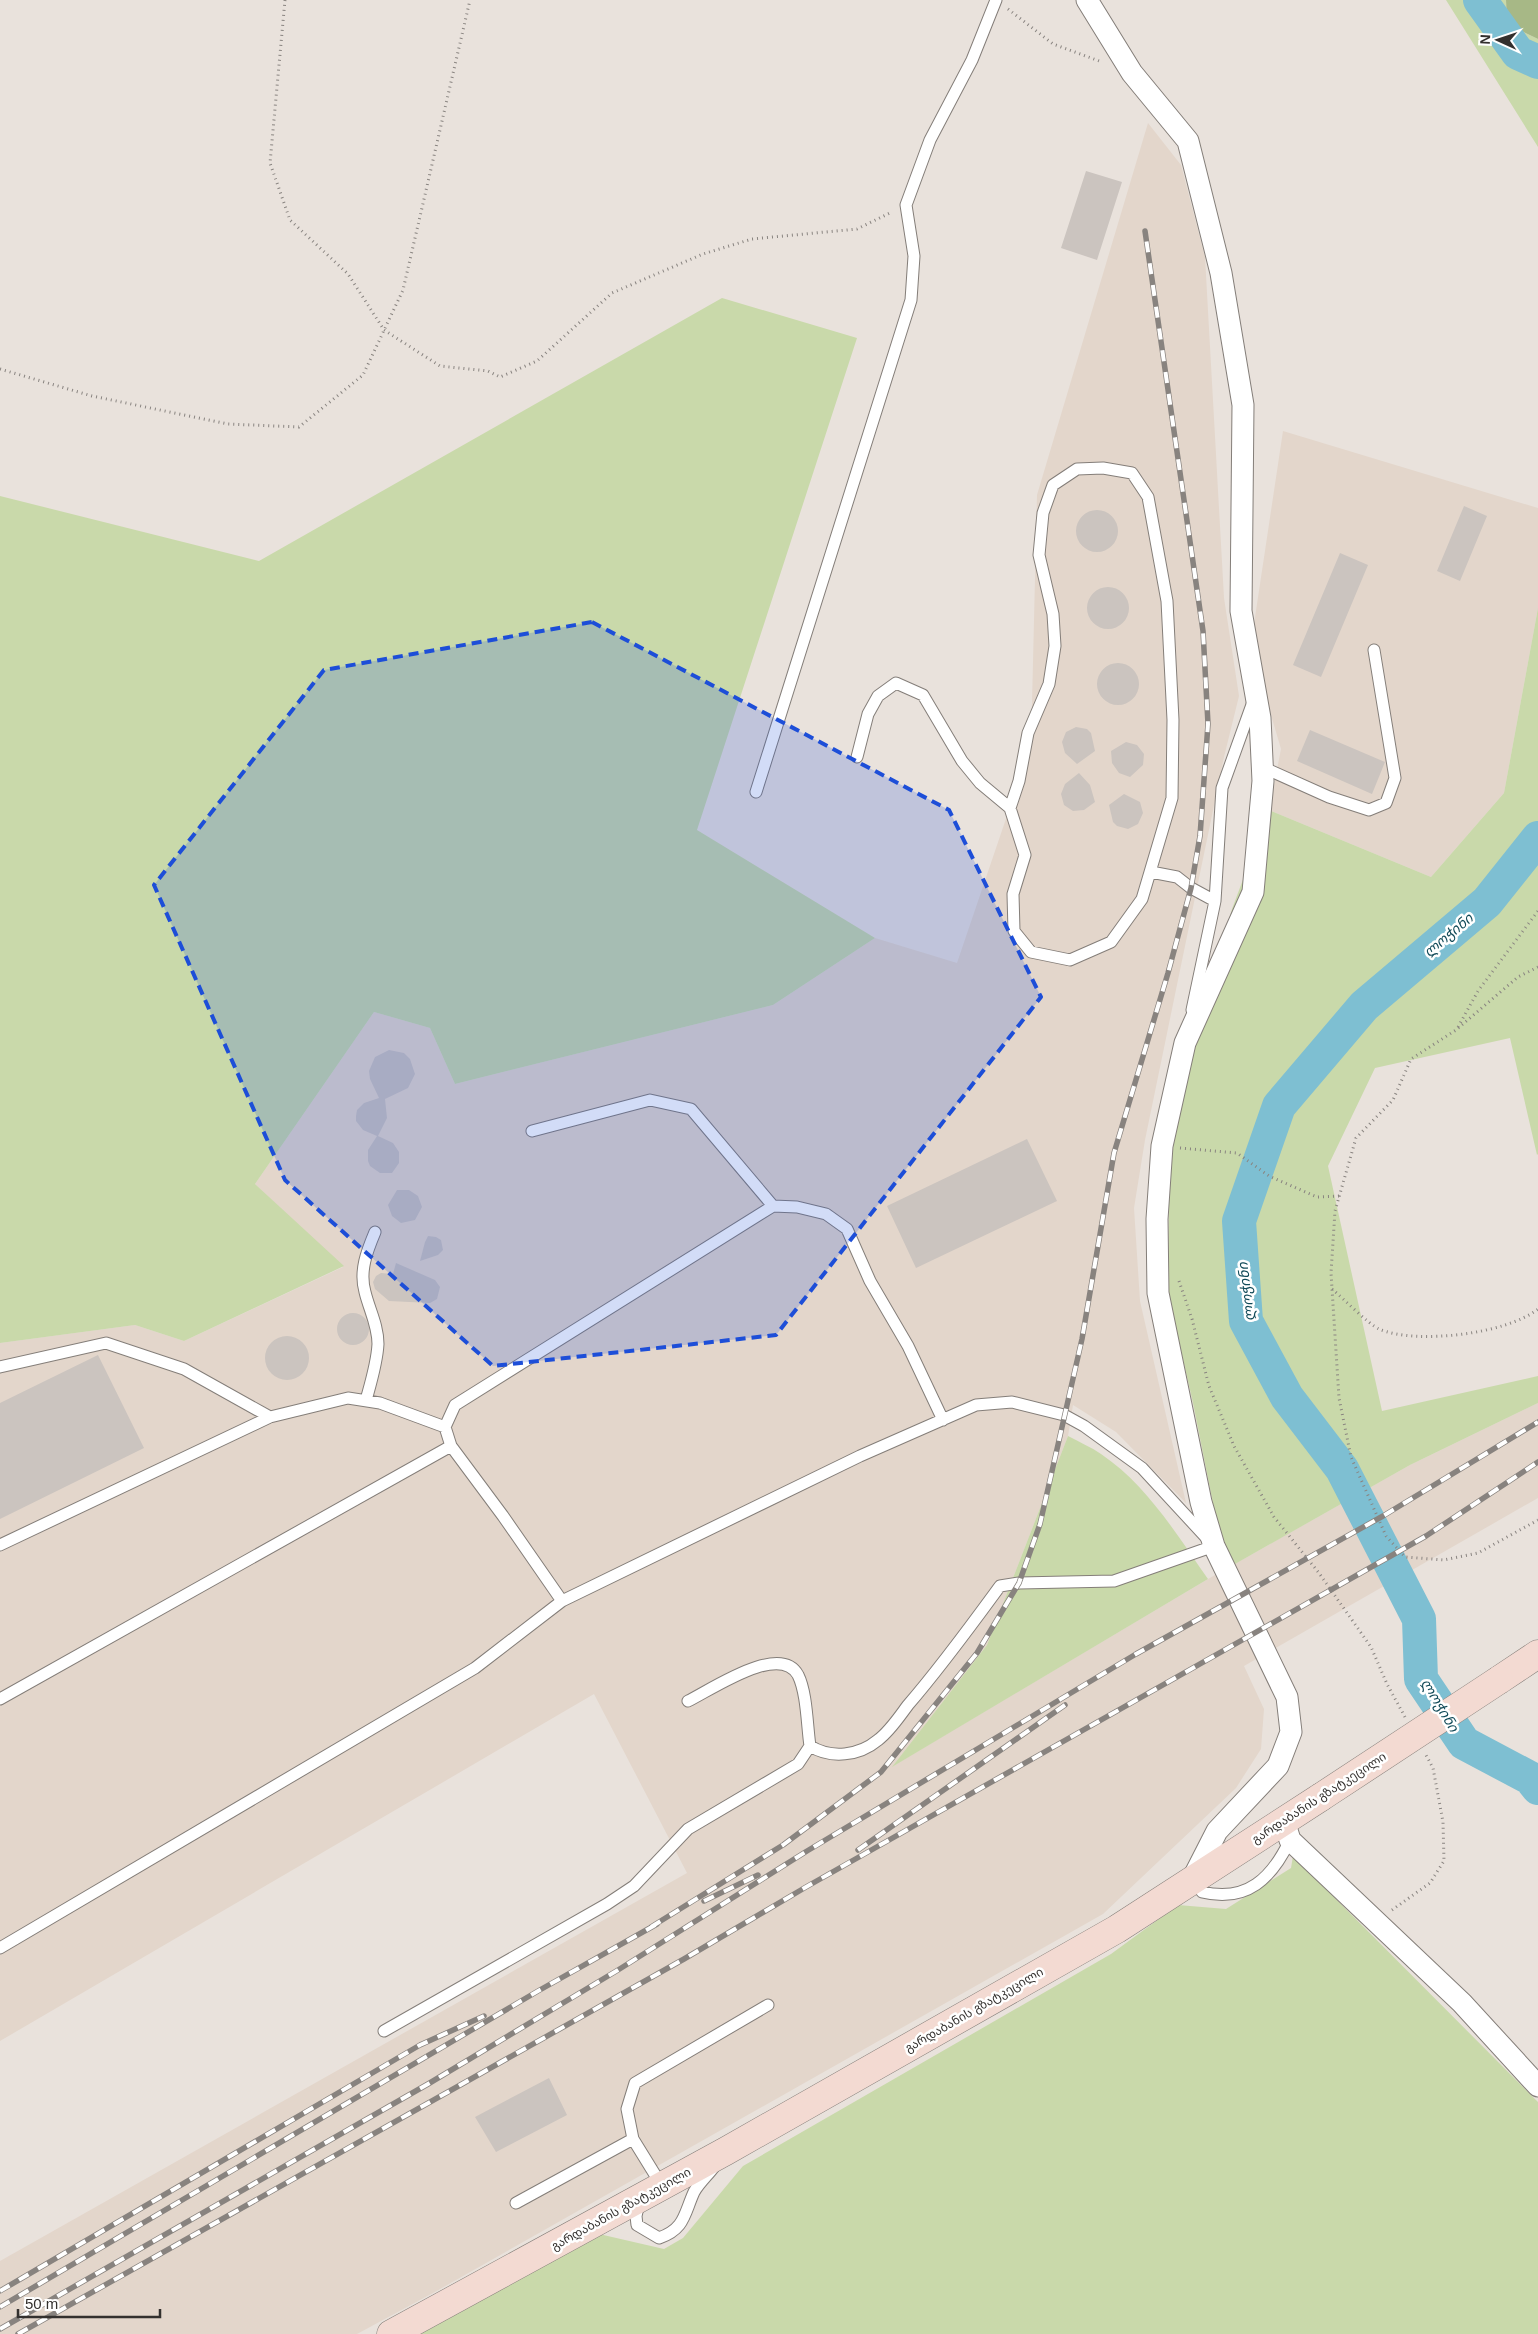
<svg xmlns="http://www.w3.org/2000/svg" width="1538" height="2334" font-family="Helvetica,'Noto Sans Georgian',sans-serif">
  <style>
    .built { fill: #e3d6cb }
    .green { fill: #c9d9aa }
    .forest { fill: #a7b886 }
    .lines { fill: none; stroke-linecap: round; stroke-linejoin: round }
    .river { stroke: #7ebfd2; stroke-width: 34 }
    .building { fill: #cbc4bf }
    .lane-casing { stroke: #847e79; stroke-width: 13 }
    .street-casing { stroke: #847e79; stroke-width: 23 }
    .secondary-casing { stroke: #847e79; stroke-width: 29 }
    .path { stroke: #898480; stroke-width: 3; stroke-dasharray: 1 4; stroke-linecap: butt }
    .lane { stroke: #fff; stroke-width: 11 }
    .street { stroke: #fff; stroke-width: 21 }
    .secondary { stroke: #f3dad2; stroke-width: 28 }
    .rail-casing { stroke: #88837f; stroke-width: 5.5 }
    .rail { stroke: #fff; stroke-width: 4; stroke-dasharray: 11; stroke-linecap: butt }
    .secondary-bridge-casing { stroke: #847e79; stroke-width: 29; stroke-linecap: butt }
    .secondary-bridge { stroke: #f3dad2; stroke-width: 28 }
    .marked { fill: #1d4ed8; fill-opacity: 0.2; stroke: #1d4ed8; stroke-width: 4; stroke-dasharray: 10 6; stroke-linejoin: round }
    .labels { text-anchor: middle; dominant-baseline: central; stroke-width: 5; stroke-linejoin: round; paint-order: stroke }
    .street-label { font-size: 12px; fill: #33302e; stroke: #fff }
    .water-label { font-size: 14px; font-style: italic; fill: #114a58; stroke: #fff }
  </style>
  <rect width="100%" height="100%" fill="#e9e2dc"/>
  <path class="built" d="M1148,123L1181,165L1205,257L1224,598L1239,696L1224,757L1145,1140L1134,1208L1140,1301L1186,1503L1116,1432L1073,1405L1068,1436L987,1645L893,1766L1208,1579L1410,1465L1538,1403V1498L1244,1666L1264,1709L1261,1749L1236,1788L1103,1914L433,2293L357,2334H0V2261L687,1873L594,1694L0,2041V1343L135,1325L184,1341L343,1267L255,1184L374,1012L430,1028L455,1084L773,1005L875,938L957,963L1031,745L1037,495Z
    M1283,431L1538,508V608L1504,793L1431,877L1269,810L1281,749L1269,708L1254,624Z"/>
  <path class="green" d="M1446,0H1506L1507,24L1538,39V147Z
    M722,298L857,338L697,830L875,938L773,1005L455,1084L430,1028L374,1012L255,1184L344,1266L184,1341L135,1325L0,1343V496L259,561Z
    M1538,608V1154L1537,1155L1510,1038L1375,1068L1328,1166L1382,1411L1538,1376V1403L1410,1465L1235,1564L1219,1534L1193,1403L1168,1294L1169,1179L1182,1084L1232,909L1269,810L1431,877L1504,793Z
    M1068,1436C1079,1442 1091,1447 1101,1454C1147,1485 1177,1535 1208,1579L892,1767L987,1645Z
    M1293,1856L1538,2102V2334H417L599,2234L664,2249L683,2238L743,2166L1111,1954L1178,1905L1226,1909L1291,1868Z"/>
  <path class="forest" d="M1506,0H1538V39L1507,24Z"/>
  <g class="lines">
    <path class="river" d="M1480,0L1518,53L1538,62
      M1538,838L1487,902L1364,1006L1279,1106L1239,1221L1246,1321L1287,1397L1342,1469L1419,1619L1421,1679L1464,1743L1530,1778L1538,1788"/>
  </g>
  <path class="building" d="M1086,171L1122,182L1097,260L1061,248Z
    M1464,506L1487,516L1460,581L1437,571Z
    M1076 531a21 21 0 1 1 42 0a21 21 0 1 1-42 0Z
    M1340,553L1368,565L1321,677L1293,665Z
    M1087 608a21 21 0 1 1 42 0a21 21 0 1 1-42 0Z
    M1097 684a21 21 0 1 1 42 0a21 21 0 1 1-42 0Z
    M1076,727L1087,729L1091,733L1095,751L1077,764L1065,753L1062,742L1066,732Z
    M1310,730L1385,762L1372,794L1297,761Z
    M1126,742L1137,745L1144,754L1143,765L1130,777L1119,773L1112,763L1111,751Z
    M1079,773L1090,785L1095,802L1084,810L1073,811L1064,805L1061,794L1065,784Z
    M1124,794L1140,802L1143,813L1138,824L1128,829L1117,826L1113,822L1109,805Z
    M389,1050L404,1053L410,1059L415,1074L408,1088L385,1099L387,1118L378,1136L393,1143L399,1152V1163L392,1173H380L370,1166L368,1161V1150L377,1136L363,1130L356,1121V1116L357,1110L364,1103L379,1098L370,1079L369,1071L375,1057Z
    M1027,1139L1057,1201L916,1268L887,1206Z
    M397,1190H409L418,1196L422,1207L415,1220L401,1223L392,1216L388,1205Z
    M428,1236L436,1237L441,1240L443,1250L438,1255L420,1261L425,1242Z
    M396,1263L435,1280L440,1287L437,1299L430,1303L389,1301L375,1289L373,1282L376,1276L381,1273L393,1274Z
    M337 1329a16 16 0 1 1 32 0a16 16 0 1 1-32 0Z
    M265 1358a22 22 0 1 1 44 0a22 22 0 1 1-44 0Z
    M98,1355L144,1448L0,1519V1403Z
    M549,2078L567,2115L496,2152L475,2117Z"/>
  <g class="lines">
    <defs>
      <path id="lane" d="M857,757L868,714L878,696L896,683L923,695L962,761L980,783L1010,808L1025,855L1013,894L1014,931L1031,952L1070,960L1111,942L1142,899L1172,798L1173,720L1167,601L1148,497L1132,473L1103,468L1077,469L1053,485L1043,513L1039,555L1053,614L1055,646L1049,684L1028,733L1019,781L1010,808
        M1262,767L1329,797L1369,810L1386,803L1395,778L1374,650
        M756,792L911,300L914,256L906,205L930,140L972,60L996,0
        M1151,872L1177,877L1191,888L1215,901
        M1192,1010L1215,901L1222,788L1254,699
        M532,1131L650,1100L691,1109L773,1206
        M0,1367L106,1343L184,1369L270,1417
        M366,1400C371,1382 377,1363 378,1344C378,1325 369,1309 365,1292C359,1271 367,1251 375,1232
        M0,1545L270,1417L348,1398L380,1403L445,1427
        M562,1601L503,1516L451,1446L445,1427L455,1405L773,1206L797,1207L826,1214L847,1229L870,1281L908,1346L943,1420
        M0,1699L451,1446
        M1194,1880L1202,1892C1247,1903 1272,1878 1290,1840
        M0,1948L475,1668L562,1601L860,1456L976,1405L1012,1402L1064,1415L1084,1426L1142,1468L1214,1546L1114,1581L1019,1583L1000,1586C970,1627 941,1667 908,1705C899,1717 890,1731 878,1740C859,1756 831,1759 810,1746C807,1726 807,1693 798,1675C780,1642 711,1690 688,1701
        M384,2031L607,1904L634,1886L688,1829L798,1764L810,1746
        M662,2186L633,2139L627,2109L635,2083L768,2005
        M516,2203L633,2139
        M639,2203L636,2216L637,2225L659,2238C685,2229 684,2214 694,2192C699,2183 708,2175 714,2167"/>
      <path id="street" d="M1087,0L1132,73L1188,141L1221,273L1243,405L1241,611L1260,718L1263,781L1253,892L1185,1043L1162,1146L1157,1219L1158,1293L1201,1502L1214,1546L1287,1697L1291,1732L1278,1766L1217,1831L1193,1878
        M1284,1821L1290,1840L1462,2003L1538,2086"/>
      <path id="secondary" d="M1499,1680L1538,1654
        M391,2334L726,2151L1117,1929L1321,1797"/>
    </defs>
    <use href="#lane" class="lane-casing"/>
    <use href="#street" class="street-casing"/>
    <use href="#secondary" class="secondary-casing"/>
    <path class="path" d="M285,0L270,163L290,220L348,274L384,330L440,366L488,371L500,377L537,361L612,293L703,254L752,239L857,229L892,212
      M1008,9L1053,44L1102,62
      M0,369L92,396L228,424L299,427L363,375L403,290L470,0
      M1538,967L1518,977L1456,1030L1411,1059L1393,1100L1356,1138L1335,1211L1331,1273L1339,1398L1351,1457L1386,1536L1405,1557L1444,1560L1478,1553L1538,1520
      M1458,1027L1478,991L1538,911
      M1180,1148L1237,1153L1269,1176L1317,1197L1339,1196
      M1179,1281L1192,1319L1209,1386L1234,1446L1274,1517L1319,1573L1371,1647L1387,1684L1405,1717
      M1332,1289C1344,1299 1367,1323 1379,1329C1416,1345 1507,1334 1538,1309
      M1392,1910L1430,1883L1444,1861L1443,1822L1433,1768L1426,1755"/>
    <use href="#lane" class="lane"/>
    <use href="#street" class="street"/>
    <use href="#secondary" class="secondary"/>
    <defs>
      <path id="rail" d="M858,1850L1065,1705
        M704,1901L758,1875
        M651,1927L783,1845L881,1772L977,1653L1019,1583L1040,1524L1082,1339L1114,1153L1168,973L1191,888L1200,836L1208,724L1203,631L1145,231
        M0,2291L420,2045L484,2016
        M0,2307L538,1991L657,1924
        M0,2329L428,2084L618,1970L807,1851L1136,1654L1383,1516L1538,1422
        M18,2334L684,1959L806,1887L1426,1536L1538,1462"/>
    </defs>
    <use href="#rail" class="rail-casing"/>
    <use href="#rail" class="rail"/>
    <defs>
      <path id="secondary-bridge" d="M1321,1797L1499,1680"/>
    </defs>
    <use href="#secondary-bridge" class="secondary-bridge-casing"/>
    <use href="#secondary-bridge" class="secondary-bridge"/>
  </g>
  <path class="marked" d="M592,622L949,810L1041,997L776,1335L493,1366L285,1180L154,885L324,670Z"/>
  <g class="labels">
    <g class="street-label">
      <text transform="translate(1319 1798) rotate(-33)">გარდაბანის გზატკეცილი</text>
      <text transform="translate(974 2010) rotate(-30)">გარდაბანის გზატკეცილი</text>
      <text transform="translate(621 2209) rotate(-29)">გარდაბანის გზატკეცილი</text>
    </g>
    <g class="water-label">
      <text transform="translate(1448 935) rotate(-40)">ლოჭინი</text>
      <text transform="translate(1246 1292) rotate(-97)">ლოჭინი</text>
      <text transform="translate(1440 1705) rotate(59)">ლოჭინი</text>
    </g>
  </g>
  <g transform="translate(1498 40) rotate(273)" stroke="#ffffff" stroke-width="4" paint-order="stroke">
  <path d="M0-4L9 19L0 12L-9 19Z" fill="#33302e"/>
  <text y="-8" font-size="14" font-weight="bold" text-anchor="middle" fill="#33302e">N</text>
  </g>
  <path d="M18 2309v8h142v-8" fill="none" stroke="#33302e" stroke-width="2.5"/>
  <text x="25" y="2309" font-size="15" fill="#33302e" stroke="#ffffff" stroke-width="4" paint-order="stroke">50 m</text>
</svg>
